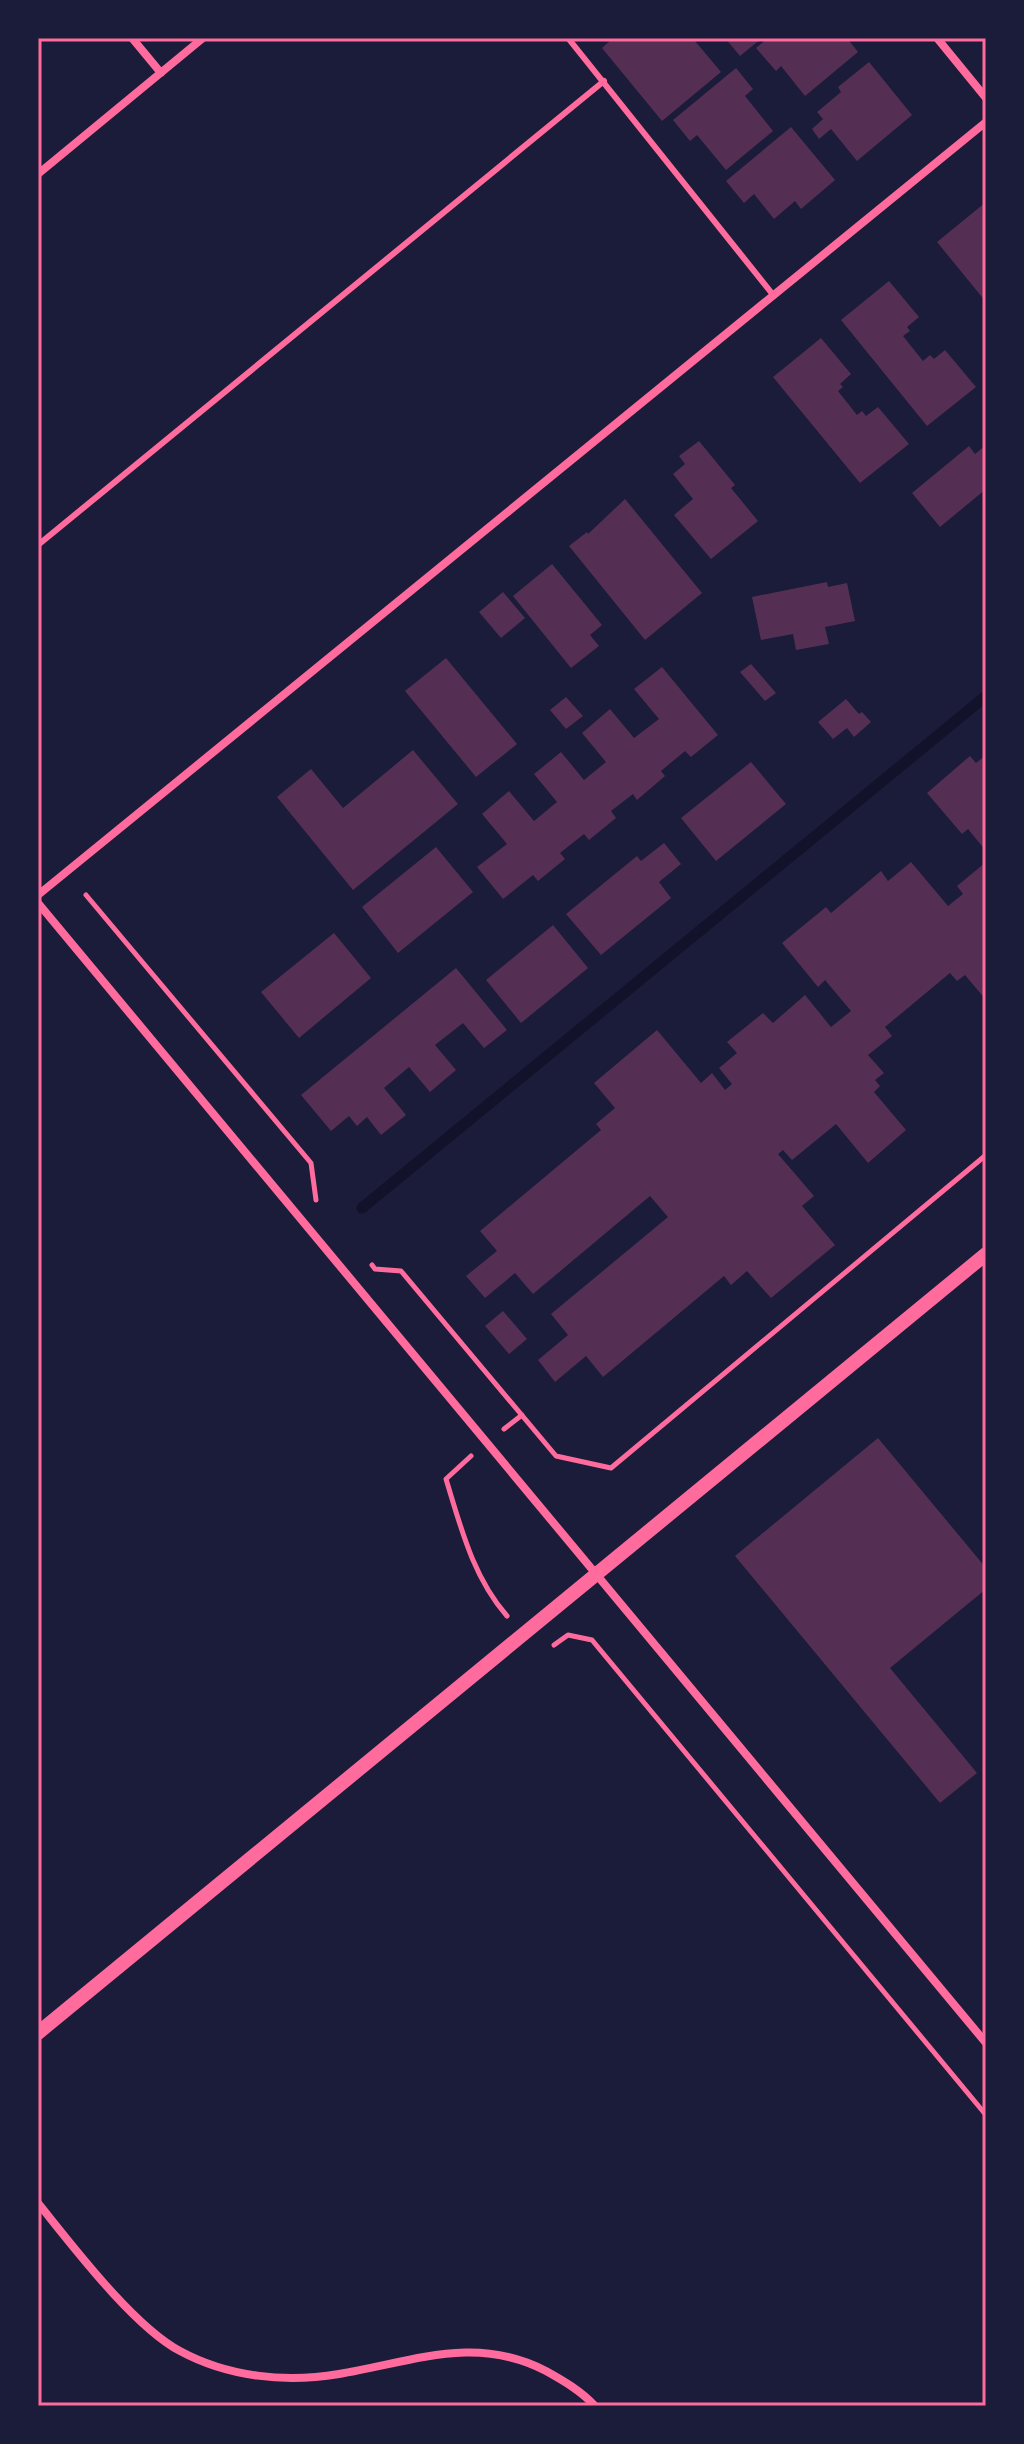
<svg xmlns="http://www.w3.org/2000/svg" width="1024" height="2444" font-family="'Crimson Pro',serif">
  <style>
    .lines { fill: none; stroke-linecap: round; stroke-linejoin: round }
    .stream { stroke: #12122b; stroke-width: 11 }
    .building { fill: #542f53 }
    .path { stroke: #ff6b9d; stroke-width: 5 }
    .service { stroke: #ff6b9d; stroke-width: 6 }
    .minor { stroke: #ff6b9d; stroke-width: 8 }
    .tertiary { stroke: #ff6b9d; stroke-width: 14 }
    .neatline { fill: none; stroke: #ff6b9d; stroke-width: 3 }
  </style>
  <rect width="100%" height="100%" fill="#1b1b3a"/>
  <g class="lines">
    <path class="stream" d="M362,1208L986,696"/>
  </g>
  <path class="building" d="M613,38H698L695,41L721,72L662,121L602,48Z
    M725,38H762L740,56Z
    M768,38H847L858,52L805,96L781,66L776,71L756,48Z
    M869,62L912,115L857,161L831,129L819,139L812,129L823,119L817,112L841,92L838,87Z
    M736,68L753,89L745,96L773,131L726,170L697,135L690,141L673,120Z
    M791,127L835,180L801,209L795,201L774,219L754,194L744,203L726,181Z
    M986,202V302L937,242Z
    M889,281L919,317L907,327L910,331L903,336L923,361L930,355L934,359L945,350L976,387L927,426L841,320Z
    M821,338L851,374L840,384L843,387L838,391L857,415L862,411L866,416L878,407L909,444L860,483L773,377Z
    M699,441L735,485L731,488L758,521L711,559L674,515L693,499L673,474L685,464L679,456Z
    M986,445V489L940,527L912,493L969,446L975,454Z
    M625,499L702,593L645,640L569,546L587,532L588,534Z
    M552,564L602,625L590,635L599,646L571,668L513,596Z
    M827,582L828,587L847,583L855,621L825,627L829,644L796,650L793,634L761,640L752,597Z
    M503,592L525,618L501,638L479,612Z
    M446,658L517,744L476,777L405,691Z
    M751,664L776,693L765,701L740,672Z
    M662,667L718,735L691,757L685,751L661,771L665,776L637,800L633,794L611,811L616,818L589,840L584,834L560,853L565,859L538,881L533,875L503,899L477,867L507,844L482,814L509,791L534,821L557,802L534,774L561,752L584,780L606,762L582,733L610,709L634,738L659,719L634,689Z
    M566,697L583,716L566,729L550,710Z
    M846,699L859,714L862,712L871,722L854,737L847,728L833,739L818,722Z
    M413,750L458,804L353,890L277,797L311,769L343,808Z
    M986,755V851L968,829L962,834L927,793L970,756L976,763Z
    M751,762L786,804L716,861L681,818Z
    M664,843L681,864L659,882L671,898L601,955L566,914L637,856L641,861Z
    M436,847L473,892L398,953L362,907Z
    M911,862L948,906L963,894L957,886L986,862V1000L965,975L957,981L950,973L885,1027L892,1036L868,1055L884,1073L875,1080L880,1086L874,1092L906,1130L868,1163L836,1124L792,1160L783,1150L778,1154L814,1196L802,1206L835,1245L771,1298L747,1271L731,1285L724,1276L603,1377L586,1356L555,1382L538,1360L568,1335L551,1314L668,1217L650,1196L533,1294L515,1273L485,1298L466,1276L497,1251L480,1231L601,1130L596,1124L615,1108L594,1083L657,1030L701,1083L712,1073L725,1090L732,1084L719,1068L737,1053L727,1042L763,1013L773,1023L805,995L831,1027L851,1011L825,980L818,987L782,943L826,907L831,913L881,871L888,881Z
    M553,925L588,968L521,1023L486,980Z
    M334,933L371,978L299,1038L261,992Z
    M456,968L507,1030L484,1048L463,1023L435,1045L456,1070L430,1092L409,1067L384,1088L406,1115L381,1135L367,1117L357,1126L349,1116L331,1131L301,1095Z
    M503,1311L527,1339L509,1354L485,1326Z
    M878,1438L986,1568V1589L890,1668L977,1773L940,1803L735,1556Z"/>
  <g class="lines">
    <path class="path" d="M86,895L311,1163L316,1200
      M372,1265L375,1269L401,1271L556,1456L611,1468L986,1155
      M504,1429L522,1415
      M471,1456L446,1479C461,1528 473,1577 507,1616
      M554,1645L568,1635L592,1640L986,2115"/>
    <path class="service" d="M568,38L774,296
      M38,545L604,81"/>
    <path class="minor" d="M132,38L161,73
      M937,38L986,98
      M38,174L203,38
      M38,895L986,122
      M38,903L986,2043
      M38,2203C72,2245 133,2326 180,2351C228,2377 285,2383 339,2374C412,2362 475,2334 546,2371C564,2381 581,2391 595,2406"/>
    <path class="tertiary" d="M38,2033L986,1254"/>
  </g>
  <rect width="1024" height="2444" fill="none" stroke="#1b1b3a" stroke-width="80"/>
  <rect x="40" y="40" width="944" height="2364" class="neatline"/>
</svg>
